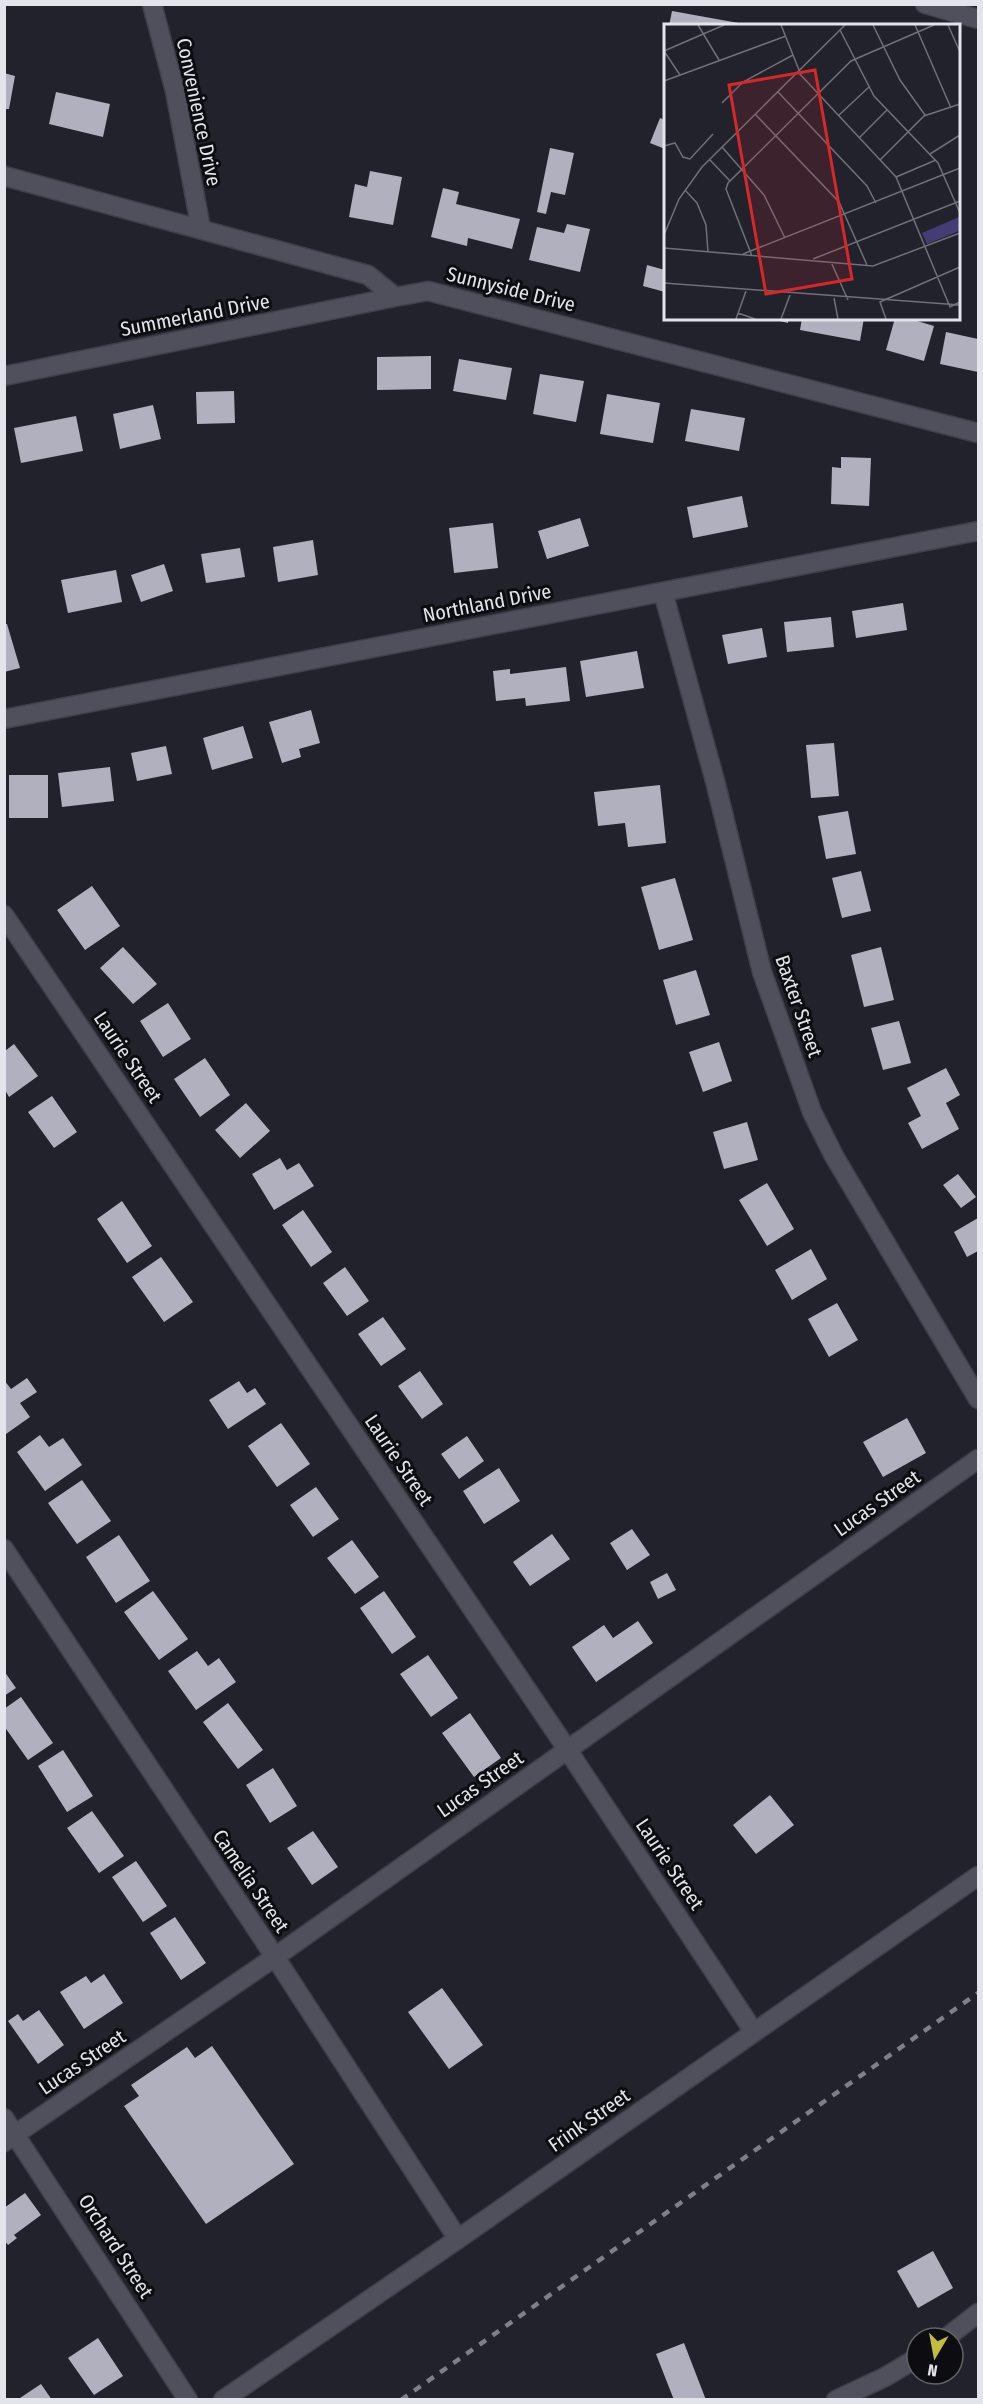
<svg xmlns="http://www.w3.org/2000/svg" width="983" height="2404" font-family="'Fira Sans Condensed',sans-serif">
  <style>
    .building { fill: #b1b0bf }
    .lines { fill: none; stroke-linecap: round; stroke-linejoin: round }
    .street-casing { stroke: #403f49; stroke-width: 21 }
    .secondary-casing { stroke: #403f49; stroke-width: 21 }
    .street { stroke: #50505d; stroke-width: 18 }
    .secondary { stroke: #50505d; stroke-width: 18 }
    .rail { stroke: #7f7f89; stroke-width: 4.5; stroke-dasharray: 8 8; stroke-linecap: butt }
    .labels { text-anchor: middle; dominant-baseline: central; stroke-width: 6; stroke-linejoin: round; paint-order: stroke }
    .street-label { font-size: 20px; fill: #e4e4ec; stroke: #0c0c11 }
    .inset-road { fill: none; stroke: #707079; stroke-width: 1.5 }
    .view { fill: #d62828; fill-opacity: 0.15; stroke: #d62828; stroke-width: 3 }
    .inset-edge { fill: none; stroke: #e4e4ec; stroke-width: 3 }
  </style>
  <rect width="100%" height="100%" fill="#22222d"/>
  <path class="building" d="M672,11L744,24V26H669Z
    M4,73L15,76L9,109H4Z
    M56,92L110,104L103,137L49,124Z
    M660,118L665,120V149L650,143Z
    M550,148L574,153L565,195L551,192L546,214L537,212Z
    M370,171L402,177L393,225L349,217L355,184L367,187Z
    M443,188L459,192L456,204L520,219L512,249L468,238L467,246L431,237Z
    M567,224L590,229L580,272L529,260L537,227L564,233Z
    M647,265L665,270V292L643,286Z
    M768,318H789L788,323Z
    M802,318H864L860,341L800,330Z
    M895,318H907L934,326L924,361L886,350Z
    M946,332L978,339V372L940,364Z
    M431,356V389L377,390V357Z
    M459,359L512,368L506,400L453,391Z
    M540,374L584,381L576,422L533,414Z
    M234,391L235,423L197,424L196,392Z
    M607,394L660,403L653,443L600,434Z
    M153,405L161,439L120,449L113,414Z
    M691,409L745,418L739,451L685,441Z
    M76,416L83,451L21,463L14,428Z
    M841,457L871,458L869,506L831,504L832,467L841,468Z
    M742,496L748,527L693,538L687,507Z
    M580,518L589,546L547,559L538,531Z
    M493,523L498,568L454,573L449,528Z
    M313,540L318,575L278,582L273,547Z
    M240,548L245,577L206,583L201,554Z
    M164,564L173,591L141,602L131,575Z
    M116,570L122,602L68,613L61,580Z
    M903,603L907,630L856,638L852,611Z
    M831,617L834,647L787,652L784,622Z
    M4,624H7L20,668L4,672Z
    M762,628L767,657L728,664L722,635Z
    M637,651L644,688L586,697L580,661Z
    M566,667L570,701L526,706L525,698L496,701L493,671L510,669V674Z
    M311,710L320,743L299,749L301,757L282,763L269,722Z
    M243,726L253,758L212,770L203,738Z
    M834,743L839,796L811,798L806,745Z
    M166,746L172,774L137,781L131,753Z
    M110,767L114,801L62,807L58,773Z
    M9,775H48V818H9Z
    M660,785L666,843L628,847L625,823L598,826L594,792Z
    M848,811L856,854L826,859L818,816Z
    M861,871L871,911L842,918L832,878Z
    M675,878L693,940L659,950L641,887Z
    M92,886L120,926L85,950L57,910Z
    M123,947L157,984L133,1004L100,968Z
    M881,947L894,1000L864,1007L851,955Z
    M696,970L710,1015L676,1025L663,980Z
    M168,1003L191,1039L163,1057L140,1021Z
    M899,1021L911,1063L883,1070L871,1028Z
    M719,1042L732,1081L703,1092L689,1052Z
    M14,1044L38,1076L9,1097L5,1090V1051Z
    M205,1058L230,1095L200,1117L174,1079Z
    M946,1068L960,1095L946,1103L959,1129L922,1149L908,1123L921,1116L907,1088Z
    M52,1096L77,1132L54,1148L28,1112Z
    M246,1103L270,1131L240,1158L215,1130Z
    M747,1122L758,1160L724,1169L713,1132Z
    M280,1158L287,1170L299,1163L314,1186L274,1210L252,1174Z
    M958,1174L976,1197L961,1208L943,1185Z
    M767,1183L794,1229L767,1246L739,1200Z
    M122,1201L152,1246L127,1263L97,1219Z
    M303,1210L332,1252L311,1267L282,1225Z
    M978,1218V1251L967,1257L954,1232Z
    M811,1249L827,1279L792,1300L775,1270Z
    M161,1257L193,1302L164,1322L132,1277Z
    M345,1267L369,1301L347,1316L323,1283Z
    M837,1303L858,1340L829,1357L808,1319Z
    M383,1317L406,1349L381,1366L358,1334Z
    M420,1371L443,1404L422,1419L398,1386Z
    M27,1378L37,1392L20,1403L30,1417L6,1434L4,1380L11,1389Z
    M239,1381L247,1393L255,1388L266,1404L228,1429L209,1400Z
    M907,1418L926,1453L883,1477L863,1442Z
    M281,1423L310,1464L277,1487L248,1446Z
    M40,1435L49,1447L63,1438L82,1465L45,1491L17,1452Z
    M467,1436L484,1461L459,1479L441,1454Z
    M499,1468L520,1501L484,1524L463,1491Z
    M82,1480L111,1521L77,1544L48,1503Z
    M316,1487L339,1519L313,1537L290,1505Z
    M632,1529L650,1555L627,1570L610,1543Z
    M552,1534L570,1559L530,1586L513,1562Z
    M119,1535L150,1581L116,1603L86,1557Z
    M352,1540L379,1577L355,1594L327,1558Z
    M667,1573L676,1590L658,1599L650,1582Z
    M153,1591L188,1639L159,1660L124,1612Z
    M384,1591L416,1637L392,1654L360,1608Z
    M638,1621L653,1643L596,1682L572,1647L604,1625L613,1638Z
    M197,1651L208,1666L219,1658L236,1682L196,1710L168,1671Z
    M428,1655L458,1698L431,1717L400,1674Z
    M4,1671L16,1688L4,1696Z
    M21,1697L53,1743L28,1760L4,1726V1709Z
    M228,1703L263,1750L238,1769L203,1722Z
    M470,1713L501,1758L474,1777L442,1733Z
    M63,1750L93,1796L67,1812L38,1766Z
    M273,1768L297,1806L270,1823L246,1785Z
    M770,1795L794,1825L756,1854L733,1825Z
    M92,1811L124,1856L99,1873L67,1828Z
    M313,1831L338,1867L312,1885L287,1848Z
    M136,1861L167,1906L143,1922L112,1877Z
    M175,1917L206,1963L181,1980L150,1933Z
    M104,1974L123,2003L84,2029L60,1992L86,1976L91,1983Z
    M442,1988L483,2045L449,2069L408,2012Z
    M39,2010L64,2045L38,2064L8,2021L18,2014L23,2021Z
    M212,2046L294,2164L206,2224L124,2106L139,2096L131,2085L187,2047L195,2058Z
    M25,2193L41,2215L14,2235L17,2238L8,2245L4,2240V2208Z
    M933,2251L953,2288L918,2308L897,2271Z
    M98,2338L123,2376L94,2395L68,2358Z
    M684,2343L706,2400H674L656,2354Z
    M41,2384L52,2400H17Z"/>
  <g class="lines">
    <defs>
      <path id="street" d="M152,4L175,91L201,229
        M4,176L368,275L395,297L428,291L978,433
        M4,376L395,297
        M663,592L715,781L762,972L812,1112L834,1156L978,1399
        M4,915L567,1749L754,2032
        M4,1549L275,1957L458,2239
        M4,2118L188,2400
        M4,2142L275,1957L978,1459
        M946,2338L978,2313
        M836,2400L885,2377L917,2358"/>
      <path id="secondary" d="M925,4L978,19
        M4,719L978,531
        M223,2400L458,2239L978,1876"/>
    </defs>
    <use href="#street" class="street-casing"/>
    <use href="#secondary" class="secondary-casing"/>
    <use href="#street" class="street"/>
    <use href="#secondary" class="secondary"/>
    <path class="rail" d="M401,2400L978,1993"/>
  </g>
  <g class="labels">
    <g class="street-label">
      <text transform="translate(199 112) rotate(78)">Convenience Drive</text>
      <text transform="translate(511 289) rotate(14)">Sunnyside Drive</text>
      <text transform="translate(195 315) rotate(-11)">Summerland Drive</text>
      <text transform="translate(487 603) rotate(-11)">Northland Drive</text>
      <text transform="translate(799 1006) rotate(71)">Baxter Street</text>
      <text transform="translate(128 1057) rotate(56)">Laurie Street</text>
      <text transform="translate(399 1460) rotate(56)">Laurie Street</text>
      <text transform="translate(877 1503) rotate(-35)">Lucas Street</text>
      <text transform="translate(480 1784) rotate(-35)">Lucas Street</text>
      <text transform="translate(670 1864) rotate(56)">Laurie Street</text>
      <text transform="translate(251 1881) rotate(56)">Camelia Street</text>
      <text transform="translate(82 2062) rotate(-34)">Lucas Street</text>
      <text transform="translate(589 2120) rotate(-35)">Frink Street</text>
      <text transform="translate(116 2246) rotate(57)">Orchard Street</text>
    </g>
  </g>
  <g transform="translate(664 24)">
    <rect width="296" height="296" fill="#22222d"/>
    <path d="M295,193V207L263,220L258,209Z" fill="#433c75"/>
    <path class="inset-road" d="M34,1L55,36M117,1L135,46M209,1L236,56L261,91M251,1L287,84M284,1L296,28M176,6L210,72L274,139L296,189M0,27L60,1M0,27L16,51M134,48L232,153L286,283L296,278M0,57L122,12M114,68L203,162L212,179M58,79L79,58L129,31M91,90L175,178L203,241M174,92L205,63M195,114L223,86M0,122L11,119L19,133L26,135L49,110M58,123L100,171L121,214M266,130L296,111M46,136L66,157M216,136L260,92L296,80M232,153L272,136M21,166L33,179L42,201L44,228M0,211L15,175L38,143L181,1M0,224L209,242L296,209M79,230L296,144M88,232L62,165L64,159L187,37L270,1M149,235L296,177M167,238L184,276M0,259L296,281M170,274L174,295M74,289L91,295M72,295L82,267M117,295L126,271M222,295L216,278L296,243"/>
    <path class="view" d="M151,46L188,255L102,270L65,61Z"/>
    <rect width="296" height="296" class="inset-edge"/>
  </g>
  <rect width="983" height="2404" fill="none" stroke="#e4e4ec" stroke-width="12"/>
  <g transform="translate(935 2356) rotate(190)"><circle r="28" fill="#0c0c11" stroke="#626269" stroke-width="1.5"/>
  <path d="M0-4.5L10 22L0 15L-10 22Z" fill="#c3bd3e"/>
  <text y="-9" font-size="16" font-weight="bold" text-anchor="middle" fill="#e4e4ec">N</text>
  </g>
</svg>
